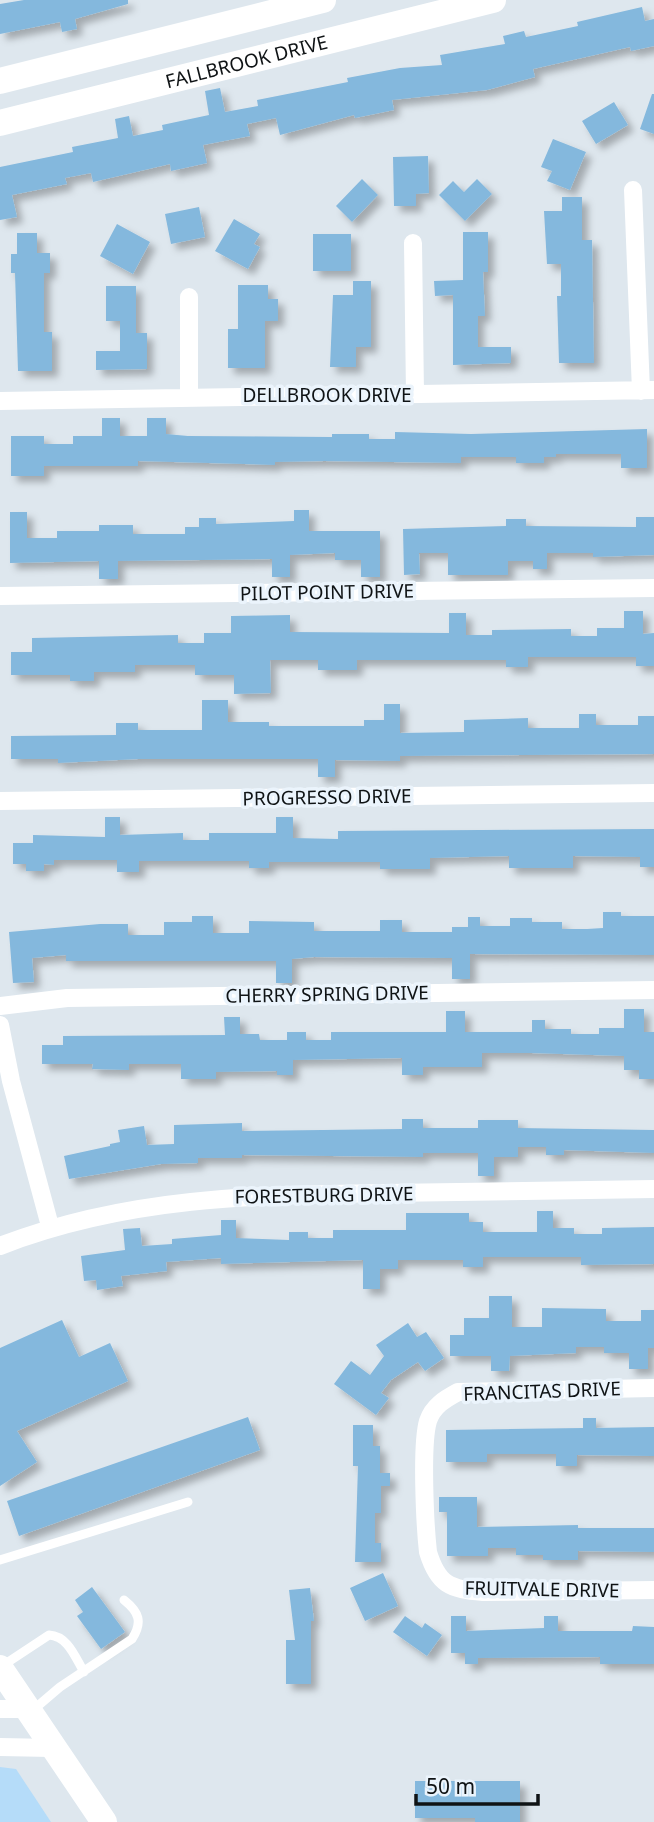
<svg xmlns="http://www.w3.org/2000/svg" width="654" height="1822" font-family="'Noto Sans',sans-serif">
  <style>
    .green { fill: #b5dcf9 }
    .building { fill: #84b8dd; filter: url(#shadow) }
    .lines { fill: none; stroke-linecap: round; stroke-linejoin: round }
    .service { stroke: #fff; stroke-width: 9 }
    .minor { stroke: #fff; stroke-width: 18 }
    .secondary { stroke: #fff; stroke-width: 26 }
    .labels { text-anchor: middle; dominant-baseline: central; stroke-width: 7; stroke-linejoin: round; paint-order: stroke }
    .street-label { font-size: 19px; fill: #0f1315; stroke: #ebf4fc }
  </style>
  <defs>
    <filter id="shadow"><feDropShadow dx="6" dy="6" stdDeviation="3.5" flood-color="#0004"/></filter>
  </defs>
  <rect width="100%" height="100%" fill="#dee7ee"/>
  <path class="green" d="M0,1767L16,1769L51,1822H0Z"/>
  <path class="building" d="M24,0H128V4L75,19L77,29L62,32L60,22L0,34V4Z
    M642,7L645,21L654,19V46L631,51L630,47L533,69L535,77L487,90L392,100L394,110L355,118L354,115L280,135L276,118L247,124L250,136L203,145L207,163L171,171L170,164L93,182L91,173L65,178L67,184L12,195L17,217L0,220V167L73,152L72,147L118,138L115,119L129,116L133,136L163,130L162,125L209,115L205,91L220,88L225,112L258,106L257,100L348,82L347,78L400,68L442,65L440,55L505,44L503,36L524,31L526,37L578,26L577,22Z
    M652,94H654V134L640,129Z
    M614,102L628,125L596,144L582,121Z
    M553,139L586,152L570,190L547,181L552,171L541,167Z
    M428,156L429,193L416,194V206H394L393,157Z
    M362,179L378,195L352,222L336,206Z
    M477,179L492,194L465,221L439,195L453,181L464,192Z
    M562,197H582V240H592L594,363H559L557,296H561V264H547L544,211H562Z
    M199,207L205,237L171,244L165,214Z
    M234,219L260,234L254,244L260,247L248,269L215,251Z
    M117,224L150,242L133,274L100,256Z
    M463,232H488V272H483L485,316H478V347H511V363L453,365V295L435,296L434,281L463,280Z
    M17,233H37V253H50V273H44V332H52V371H18L15,273H11V254H17Z
    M313,234H351V271H313Z
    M353,281H371V347H356V367H330L333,295H353Z
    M238,285H268V299H278V321H265V368H228V329H238Z
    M106,286H136V333H147V369L96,370V351H120V321H106Z
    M102,418H120V436H147V418H166V434L188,436L332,437V434H369V439H395V432L471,434L647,429V468H621V454H556V457H544V463H516V457H461V463L325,461L275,462V465L138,461V466H44V476H11V436H44V444H73V436H102Z
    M294,510H309V531H380V577H361V560H335V553L290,555V577H272V559L118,561V579H99V561L10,563V512H27V538H57V531H99V525H133V534H185V527H199V518H216V524L294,521Z
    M636,517H654V555L593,557V553H547V569H533V561H508V575H448V553H419L420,574L404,575L403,529L506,526V519H526V526L636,527Z
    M624,611H643V634L654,633V666H636V657H528V667H506V660H357V670H318V660H270L271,693L234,694V675H195V665H135V672H94V681H70V675H11V652H32V638L178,635V643H204V633H231V616L290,615V632L449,633V613H466V635H492V630L571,629V636H597V628H624Z
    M202,700H228V722H269V726H364V720H384V704H400V733L464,732V720L528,718V728H579V714H596V725H638V716H654V754L400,756V761L335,760V777H318V759H138L58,763V759H11V736L116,735V723H138V730H202Z
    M105,817H120V835L183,833V840H209V833H276V817H293V838L338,839V831L654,829V867H640V857L573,856V868H509V856L430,858V869H380V862H269V868H249V861H139V872H117V860H54V865L44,864V871H26V864H13V843H33V835L105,837Z
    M603,912H621V916H654V955L470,954V979H452V958L314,957L292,959V983H276V961H66V955L32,958L34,982L13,983L9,932L100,924H128V935H164V922H192V916H213V933H249V921L314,922V931H380V920H402V932H452V927H468V917H480V926H510V918H532V922H562V929H587L603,928Z
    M624,1009H644V1032H654V1079H639V1070H624V1056L532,1053H482V1067H423V1075H402V1058L293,1060V1075H277V1071L216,1072V1079H181V1064H129V1070L92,1069L93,1064H42V1045H63V1036L225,1035L224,1017H240V1034H259L260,1040H287V1032H306V1040H331V1032H446V1011H465V1032H532V1020H545V1029H571V1034H599V1028H624Z
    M402,1119H423V1128H478V1120H518V1128L654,1130V1153L564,1150V1155H546V1147H518V1157H494V1176H478V1153H423V1157L242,1155V1158H198V1163L161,1164L69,1179L64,1156L110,1146V1144L120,1142L118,1130L144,1126L147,1145L174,1144V1125L242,1123V1131L402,1129Z
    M537,1211H553V1228H574V1234H602V1228L654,1227V1264L581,1265V1257H483V1267H463V1260H398V1269H380V1289H363V1260L221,1264V1258L166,1262L167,1271L121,1276L123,1286L97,1290L96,1280L84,1281L81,1256L125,1250L123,1229L140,1228L142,1246L172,1244V1239L221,1235V1220H236V1238L289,1240V1232H308V1238H333V1230H406V1213H469V1222H483V1232H537Z
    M489,1296H512V1327H542V1308L606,1309V1321H641V1310H654V1348H648V1369H629V1353H604V1347H576V1353L510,1356L509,1371H491V1356H450V1335H464V1318H489Z
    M62,1320L79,1357L110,1343L128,1381L17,1431L37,1462L0,1486V1348Z
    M408,1323L417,1337L426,1332L444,1358L425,1371L418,1362L391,1380L381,1393L389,1398L376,1415L334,1384L351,1361L370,1375L384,1356L376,1345Z
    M248,1417L260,1450L19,1536L7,1501Z
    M583,1418H596V1428L654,1427V1456L577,1455V1466H556V1454H487V1462H446V1430L583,1428Z
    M353,1425H373V1446H380V1473H390V1486H381V1513H375V1543H381V1562H355L358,1466H353Z
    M439,1497H477V1527L578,1525V1528H654V1552L578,1551V1560H543V1555H516V1548H488V1556H447V1512H439Z
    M383,1573L398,1606L365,1621L350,1588Z
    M92,1587L125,1632L101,1649L77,1616L83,1612L75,1600Z
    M310,1588L314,1621H311V1684H286V1640H295L289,1590Z
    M405,1616L422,1628L425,1623L442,1635L427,1656L393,1632Z
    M451,1616H466V1631L544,1628V1616H558V1631H632L633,1626L654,1627V1664H600V1657L478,1658V1664H465V1653H451Z
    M415,1781H520V1822H475V1818H415Z"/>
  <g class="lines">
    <path class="service" d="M0,1560L188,1502
      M2,1666L49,1635C68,1636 75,1657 84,1672
      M33,1710L60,1687L132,1639C143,1622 139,1612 124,1600"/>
    <path class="minor" d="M633,190L641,391
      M413,243L415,394
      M189,297V396
      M0,401L654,390
      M0,596L654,588
      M0,801L654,793
      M0,1006L67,998L654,990
      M0,1025L11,1081L50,1226
      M0,1246C126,1197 254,1195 388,1193C476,1192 565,1191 654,1189
      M654,1388L458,1392C445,1399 433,1406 428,1421C421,1445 425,1525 428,1552C438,1585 450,1589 483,1592L654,1590
      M0,1709H27
      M0,1747L52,1748"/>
    <g class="secondary">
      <path d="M0,81L323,0"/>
      <path id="s1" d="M0,123L493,0"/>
      <path d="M0,1668L104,1822"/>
    </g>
  </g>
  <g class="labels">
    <g class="street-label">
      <text stroke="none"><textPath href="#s1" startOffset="254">FALLBROOK DRIVE</textPath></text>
      <text x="327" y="395">DELLBROOK DRIVE</text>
      <text transform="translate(327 592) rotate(-1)">PILOT POINT DRIVE</text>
      <text transform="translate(327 797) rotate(-1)">PROGRESSO DRIVE</text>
      <text transform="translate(327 994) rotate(-1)">CHERRY SPRING DRIVE</text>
      <text transform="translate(324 1195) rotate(-1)">FORESTBURG DRIVE</text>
      <text transform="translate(542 1391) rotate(-2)">FRANCITAS DRIVE</text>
      <text transform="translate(542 1589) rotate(1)">FRUITVALE DRIVE</text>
    </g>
  </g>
  <path d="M416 1794v10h122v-10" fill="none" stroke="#0f1315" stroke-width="3.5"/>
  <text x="426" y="1794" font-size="21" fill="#0f1315" stroke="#ebf4fc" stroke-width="5" paint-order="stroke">50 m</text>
</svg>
